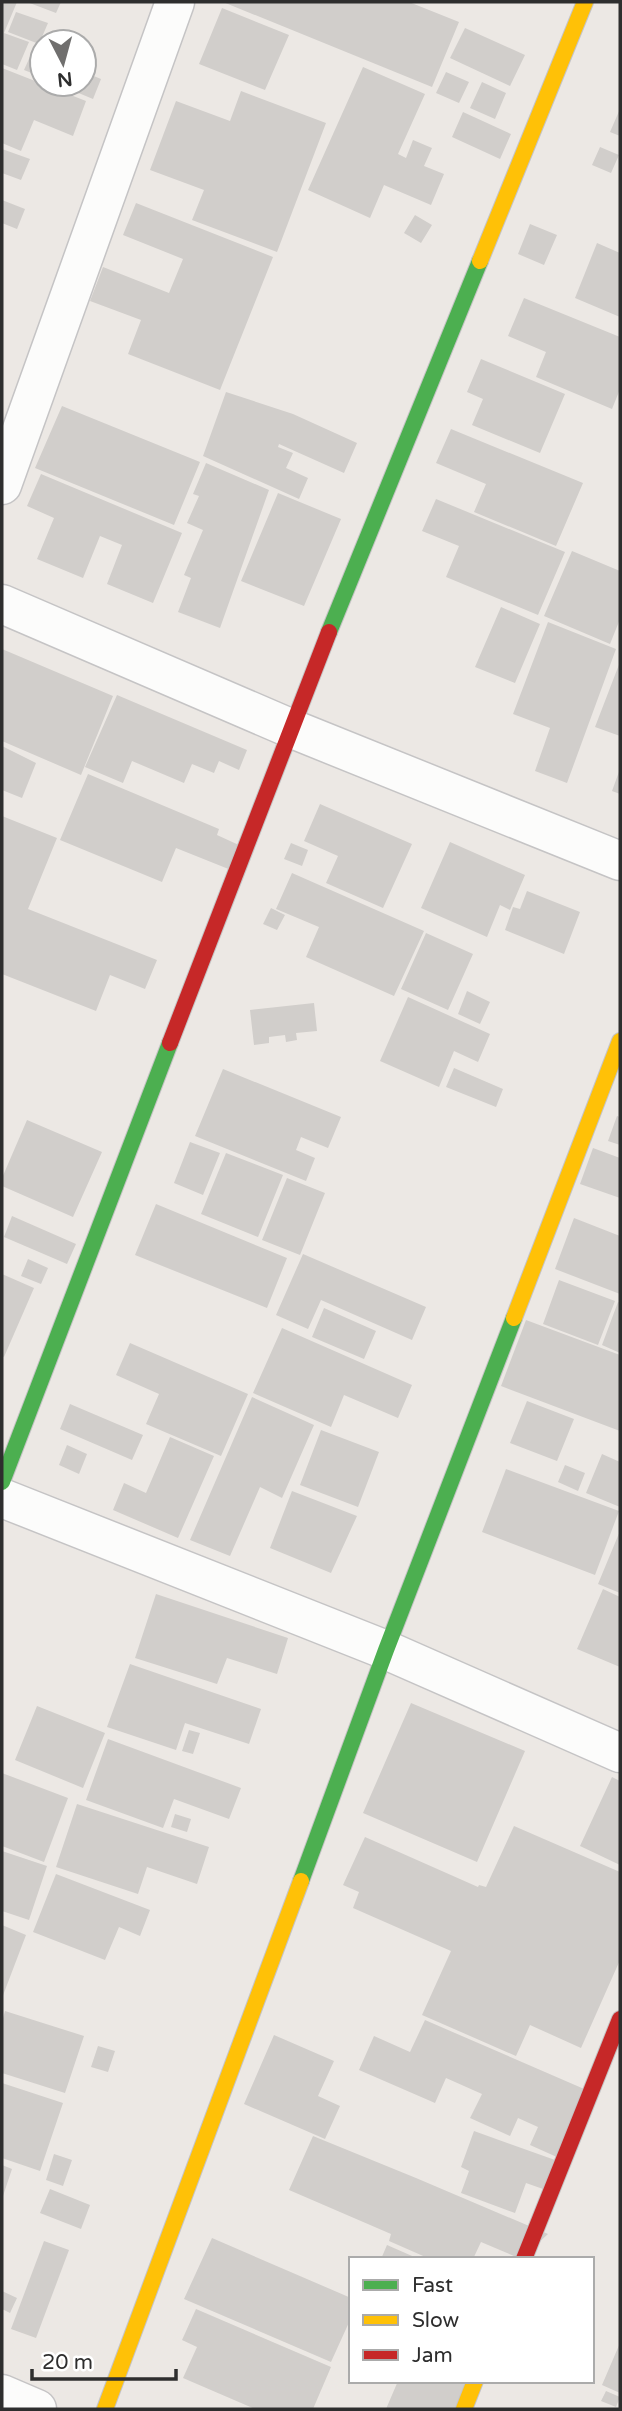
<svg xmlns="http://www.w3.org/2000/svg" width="622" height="2411" font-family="'Varela Round',sans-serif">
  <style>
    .building { fill: #d1cecb }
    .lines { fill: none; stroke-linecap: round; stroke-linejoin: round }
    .street-casing { stroke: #c5c4c5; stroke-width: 41 }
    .fast-casing { stroke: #c5c4c5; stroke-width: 18 }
    .slow-casing { stroke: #c5c4c5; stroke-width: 18 }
    .jam-casing { stroke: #c5c4c5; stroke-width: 18 }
    .street { stroke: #fcfcfb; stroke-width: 38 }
    .fast { stroke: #4caf50; stroke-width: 16 }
    .slow { stroke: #ffc107; stroke-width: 16 }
    .jam { stroke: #c62828; stroke-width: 16 }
  </style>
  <rect width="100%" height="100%" fill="#ece8e4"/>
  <path class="building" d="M2,2H17L4,33L29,42L17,70L2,64Z
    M27,2H61L56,13Z
    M223,2H409L459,22L432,87Z
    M222,8L289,35L265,90L199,64Z
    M16,12L48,23L39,44L8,32Z
    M465,28L525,55L510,86L450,58Z
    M33,50L42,53V77L24,70Z
    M363,67L425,94L398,154L406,158L413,140L432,148L424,166L444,174L431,205L384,185L370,218L308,190Z
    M2,68L86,101L73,136L34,120L21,151L2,143Z
    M84,72L101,79L93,99L57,84H84Z
    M446,72L469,82L459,103L436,93Z
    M482,82L506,93L495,119L470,108Z
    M241,91L326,123L277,252L192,220L204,190L150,170L176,101L230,121Z
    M620,109V136L610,132Z
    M463,112L511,134L500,159L452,137Z
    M600,147L619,155L611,173L592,165Z
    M2,149L30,159L21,180L2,173Z
    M2,200L25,209L17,229L2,223Z
    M136,203L273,257L220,390L128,354L141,320L90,301L103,267L169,293L183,259L123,235Z
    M415,215L432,225L421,243L404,233Z
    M530,224L557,235L544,265L518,254Z
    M597,243L620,253V317L575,298Z
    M524,298L620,337V389L612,409L536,377L546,352L508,336Z
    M481,359L565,394L540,453L472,425L483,399L467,392Z
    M226,392L293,414L357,443L344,473L279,444L278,447L293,453L286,468L308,478L299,499L203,456Z
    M62,406L200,462L174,525L35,468Z
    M451,429L583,483L556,546L474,512L486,484L436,463Z
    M206,463L269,490L220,628L178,612L191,578L184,575L203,530L187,523L199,496L193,494Z
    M41,474L182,533L153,603L107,584L122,545L100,536L83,578L37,559L54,518L27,506Z
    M278,493L341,519L304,606L241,581Z
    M436,499L565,552L538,615L446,577L459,546L422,531Z
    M572,551L620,571V619L610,644L544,616Z
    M501,607L540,624L515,683L475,667Z
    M548,622L616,649L567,783L535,771L550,728L513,714Z
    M2,649L113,696L81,775L2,741Z
    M620,662V736L595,727Z
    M117,695L247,750L239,770L219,761L214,773L192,764L184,783L132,761L123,783L85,767Z
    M2,746L36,763L22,798L2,790Z
    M620,769V794L612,791Z
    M88,774L219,829L217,835L241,846L231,870L176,848L162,882L60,840Z
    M320,804L412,844L383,908L326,883L338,856L304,841Z
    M2,816L57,838L28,909L157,960L145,989L110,975L96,1011L2,974Z
    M450,842L525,875L510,910L500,905L487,937L421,908Z
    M291,843L308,850L302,866L284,859Z
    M292,873L424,931L394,996L306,957L319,927L276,909Z
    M527,891L580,912L564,954L505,930L513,907L520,909Z
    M271,908L285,915L277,930L263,924Z
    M426,933L473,954L448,1010L401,989Z
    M467,991L490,1002L480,1024L458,1014Z
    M408,997L490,1034L478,1062L454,1051L439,1087L380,1061Z
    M314,1003L317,1031L296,1033L297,1040L286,1042L285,1035L269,1037V1043L254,1045L250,1010Z
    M454,1068L503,1089L496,1107L446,1087Z
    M223,1069L341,1117L328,1148L301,1137L296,1150L315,1158L306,1181L195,1136Z
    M617,1116L620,1117V1145L608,1141Z
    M27,1120L102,1152L73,1217L2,1186V1178Z
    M190,1142L220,1153L203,1195L174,1183Z
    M593,1148L620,1158V1198L580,1184Z
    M226,1153L283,1175L258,1237L201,1214Z
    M287,1178L325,1193L300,1255L262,1240Z
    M156,1204L287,1258L267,1308L135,1255Z
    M12,1216L76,1244L67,1264L4,1237Z
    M574,1218L620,1236V1294L555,1269Z
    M303,1254L426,1307L412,1340L321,1300L308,1329L276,1315Z
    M28,1259L48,1268L41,1284L21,1276Z
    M2,1274L34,1288L4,1357L2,1356Z
    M559,1280L615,1301L598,1345L543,1324Z
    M618,1302L620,1303V1353L602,1345Z
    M324,1308L376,1331L364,1359L312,1337Z
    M526,1320L620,1355V1431L501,1386Z
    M282,1328L412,1385L398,1418L344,1395L331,1427L253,1393Z
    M130,1343L248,1394L221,1456L146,1424L159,1394L116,1375Z
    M252,1397L314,1425L282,1498L260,1487L230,1556L190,1540Z
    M527,1401L574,1419L557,1461L510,1443Z
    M70,1404L143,1435L132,1460L60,1429Z
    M321,1430L379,1452L358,1507L300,1485Z
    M170,1437L214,1456L178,1538L113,1510L124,1483L146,1493Z
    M67,1445L87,1454L79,1474L59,1465Z
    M602,1454L620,1462V1507L586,1493Z
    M565,1465L585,1473L578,1491L558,1482Z
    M506,1469L619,1511L595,1575L482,1532Z
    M292,1491L357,1516L331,1573L270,1548Z
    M620,1531V1593L598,1584Z
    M603,1589L620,1597V1667L577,1649Z
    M156,1594L288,1638L277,1674L227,1658L217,1684L135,1658Z
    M130,1664L261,1709L249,1744L185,1723L176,1750L107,1727Z
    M411,1703L525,1751L477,1862L363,1813Z
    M37,1706L105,1733L83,1788L15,1760Z
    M189,1730L200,1733L193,1754L182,1751Z
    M108,1739L241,1788L229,1819L174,1799L163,1828L86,1800Z
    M2,1773L68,1798L44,1862L2,1846Z
    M612,1777L620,1781V1865L580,1846Z
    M77,1804L209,1847L197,1884L147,1867L138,1894L56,1867Z
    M175,1814L191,1819L187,1832L171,1827Z
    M514,1826L620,1872V1960L581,2048L530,2025L516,2056L422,2015L451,1951L353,1908L359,1892L343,1885L365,1837L478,1887L479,1885L486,1887Z
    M2,1851L47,1866L29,1920L2,1911Z
    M56,1874L150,1910L140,1936L119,1927L105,1960L33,1932Z
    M2,1925L26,1935L2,1998Z
    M5,2011L84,2036L65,2093L2,2073V2022Z
    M425,2020L598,2095L568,2162L530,2145L538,2127L518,2118L510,2136L470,2118L482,2094L446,2078L435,2103L359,2070L374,2036L410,2052Z
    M274,2035L334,2061L318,2096L340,2106L325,2139L244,2104Z
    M98,2046L115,2051L108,2072L91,2067Z
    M2,2083L63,2103L40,2171L2,2158Z
    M474,2131L555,2160L543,2189L526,2183L515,2213L461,2193L469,2171L461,2167Z
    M313,2136L416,2178L548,2234L521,2259L481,2242L473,2259H430L389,2241L391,2234L289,2190Z
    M54,2154L72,2160L63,2186L46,2180Z
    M2,2165L12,2169L2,2199Z
    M50,2189L90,2205L81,2229L40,2213Z
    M212,2238L351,2298V2318L331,2362L184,2299Z
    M44,2241L69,2250L36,2338L11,2329Z
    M387,2245L419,2259H381Z
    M2,2291L17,2298L10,2313L2,2309Z
    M196,2309L331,2367L313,2409H255L183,2378L197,2347L182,2340Z
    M620,2343V2393L602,2385Z
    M398,2381H481L468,2409H386Z
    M606,2391L620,2397L616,2407L601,2401Z"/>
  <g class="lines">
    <defs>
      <path id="street" d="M2,485L175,2
        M2,604L290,728L620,861
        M2,1498L386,1650L620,1753
        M2,2394L37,2409"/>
      <path id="fast" d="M329,632L480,261
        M2,1482L170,1043
        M301,1881L386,1650L514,1318"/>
      <path id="slow" d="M480,261L585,2
        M514,1318L620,1041
        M105,2409L301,1881
        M464,2409L475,2381"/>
      <path id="jam" d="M170,1043L329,632
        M524,2259L620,2019"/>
    </defs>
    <use href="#street" class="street-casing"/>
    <use href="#fast" class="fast-casing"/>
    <use href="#slow" class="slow-casing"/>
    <use href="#jam" class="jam-casing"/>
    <use href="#street" class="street"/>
    <use href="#fast" class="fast"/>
    <use href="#slow" class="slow"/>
    <use href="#jam" class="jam"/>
  </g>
  <rect width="622" height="2411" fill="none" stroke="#2e2e2e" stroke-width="7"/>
  <rect x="349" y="2257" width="245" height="126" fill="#ffffff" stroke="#ababab" stroke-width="2"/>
  <rect x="363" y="2280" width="35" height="10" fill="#4caf50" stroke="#ababab" stroke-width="2"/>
  <text x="412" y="2292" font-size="21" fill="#2e2e2e">Fast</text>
  <rect x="363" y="2315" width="35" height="10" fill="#ffc107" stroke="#ababab" stroke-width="2"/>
  <text x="412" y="2327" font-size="21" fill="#2e2e2e">Slow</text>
  <rect x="363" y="2350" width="35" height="10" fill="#c62828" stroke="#ababab" stroke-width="2"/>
  <text x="412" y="2362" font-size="21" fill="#2e2e2e">Jam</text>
  <g transform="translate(63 63) rotate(174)"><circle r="33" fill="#ffffff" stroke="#ababab" stroke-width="2"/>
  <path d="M0-5L12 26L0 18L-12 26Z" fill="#706f6e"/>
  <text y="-10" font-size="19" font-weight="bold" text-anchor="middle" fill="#2e2e2e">N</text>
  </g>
  <path d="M32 2369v10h144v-10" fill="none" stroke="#2e2e2e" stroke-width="3.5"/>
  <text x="42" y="2369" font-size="21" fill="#2e2e2e" stroke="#ffffff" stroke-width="5" paint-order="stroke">20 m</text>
</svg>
